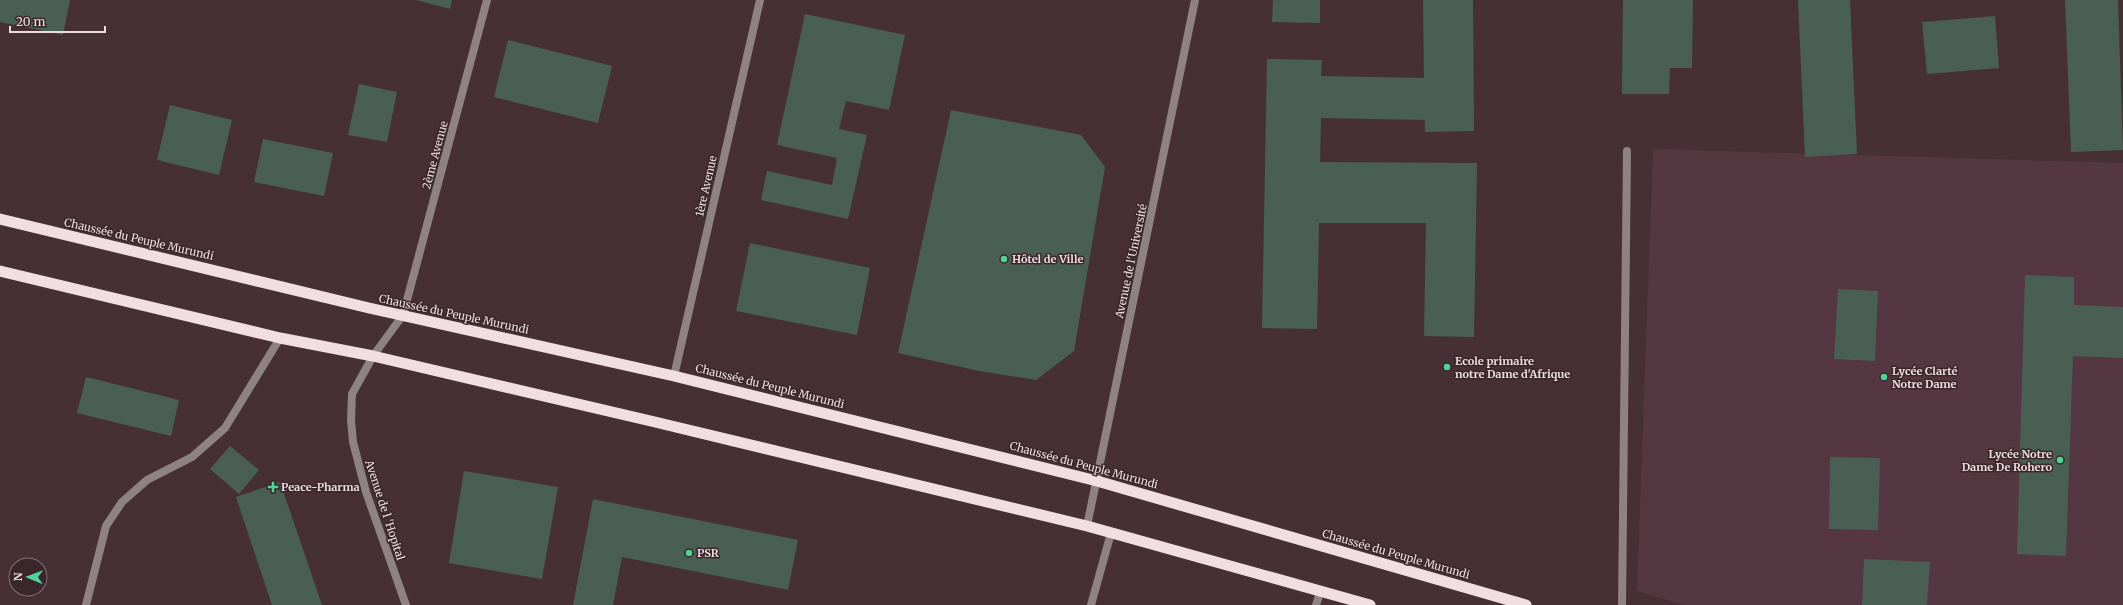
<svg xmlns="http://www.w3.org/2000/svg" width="2123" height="605" font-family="Merriweather,serif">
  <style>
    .built { fill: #543740 }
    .building { fill: #495f53 }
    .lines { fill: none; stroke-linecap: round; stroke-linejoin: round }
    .service { stroke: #8e8285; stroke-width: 8 }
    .minor { stroke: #8e8285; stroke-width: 8 }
    .tertiary { stroke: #8e8285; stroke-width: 8 }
    .trunk { stroke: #f0dee2; stroke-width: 11 }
    .poi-dot { fill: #4fd399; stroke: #3b262c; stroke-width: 1.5 }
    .labels { text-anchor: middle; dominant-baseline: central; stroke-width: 3; stroke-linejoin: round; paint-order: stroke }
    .street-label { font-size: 11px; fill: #ebdde0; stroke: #3b262c }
    .poi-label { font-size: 11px; font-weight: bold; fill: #ebdde0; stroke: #3b262c; text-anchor: start }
  </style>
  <rect width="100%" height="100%" fill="#463036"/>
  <path class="built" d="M1653,149L2123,163V605H1684L1637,591Z"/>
  <path class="building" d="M0,0H70L63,35L0,22Z
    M416,0H452L450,9Z
    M1273,0H1320V23L1272,22Z
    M1423,0H1473L1474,131L1425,132V120L1321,118L1320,162L1477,163L1474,337L1424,336L1426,223H1319L1317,329L1262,328L1267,59L1322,60L1321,76L1424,78Z
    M1623,0H1693L1692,68H1670L1669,94H1622Z
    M1798,0H1850L1857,154L1805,157Z
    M2065,0H2118L2123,150L2071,152Z
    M805,14L905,35L889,110L846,101L839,129L867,135L848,219L761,200L767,171L832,185L837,158L777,145Z
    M1995,16L1999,68L1927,74L1922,22Z
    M508,40L612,66L598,123L494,97Z
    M359,84L397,92L387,142L348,135Z
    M170,105L232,120L219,175L157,160Z
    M951,110L1081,135L1105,167L1074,351L1036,380L979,371L898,353Z
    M263,139L333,153L324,196L254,182Z
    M750,243L870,268L857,335L736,311Z
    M2025,275L2074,277V305L2123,307V358L2073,356L2066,556L2017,554Z
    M1838,289L1878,291L1875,361L1834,359Z
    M86,377L179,400L171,436L77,413Z
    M230,446L259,470L239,494L210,469Z
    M1830,457L1880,458L1878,530L1829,529Z
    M464,471L558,487L542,579L449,563Z
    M280,482L322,605H272L236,497Z
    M593,499L798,540L788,590L622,557L613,605H573Z
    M1864,559L1930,562L1927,605H1862Z"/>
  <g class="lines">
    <path class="service" d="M86,605L106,526L122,502L147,480L192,457L225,428L280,338
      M1091,605L1111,533
      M1622,605L1627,151"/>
    <path class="minor" d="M403,315L487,0
      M674,376L760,0
      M1316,605L1321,590"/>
    <path class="tertiary" d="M403,315L373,356L352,394L351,420L353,442L366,492L406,605
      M1087,526L1195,0"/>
    <path class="trunk" d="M0,219L369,308L674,376L1097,481L1526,605
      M0,271L280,338L373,356L655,422L1087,526L1370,605"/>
  </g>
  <g class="poi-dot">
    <circle cx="1004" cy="259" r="4"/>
    <circle cx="1447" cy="367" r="4"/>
    <circle cx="1884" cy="377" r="4"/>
    <circle cx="2060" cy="460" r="4"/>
    <path d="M271 481h4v4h4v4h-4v4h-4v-4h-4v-4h4z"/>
    <circle cx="689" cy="553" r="4"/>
  </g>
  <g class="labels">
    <g class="street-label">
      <text transform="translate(435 155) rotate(-75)">2ème Avenue</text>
      <text transform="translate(706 186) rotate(-77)">1ère Avenue</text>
      <text transform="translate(139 239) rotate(13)">Chaussée du Peuple Murundi</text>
      <text transform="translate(1131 261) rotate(-78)">Avenue de l'Université</text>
      <text transform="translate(454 314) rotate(12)">Chaussée du Peuple Murundi</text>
      <text transform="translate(770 386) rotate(14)">Chaussée du Peuple Murundi</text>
      <text transform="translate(1084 465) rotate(15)">Chaussée du Peuple Murundi</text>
      <text transform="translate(385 510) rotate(72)">Avenue de l 'Hopital</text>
      <text transform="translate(1396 554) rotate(16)">Chaussée du Peuple Murundi</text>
    </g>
    <g class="poi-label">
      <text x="1012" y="259">Hôtel de Ville</text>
      <text x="1455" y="361">Ecole primaire<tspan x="1455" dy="13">notre Dame d'Afrique</tspan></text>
      <text x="1892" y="371">Lycée Clarté<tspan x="1892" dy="13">Notre Dame</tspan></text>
      <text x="2052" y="454" text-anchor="end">Lycée Notre<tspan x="2052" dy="13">Dame De Rohero</tspan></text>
      <text x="281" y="487">Peace-Pharma</text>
      <text x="697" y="553">PSR</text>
    </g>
  </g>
  <g transform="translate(28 577) rotate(271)"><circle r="19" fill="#3b262c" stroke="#816f74"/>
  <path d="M0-3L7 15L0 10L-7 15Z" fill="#4fd399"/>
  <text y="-6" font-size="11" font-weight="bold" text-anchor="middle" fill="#ebdde0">N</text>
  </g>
  <path d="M10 26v6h95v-6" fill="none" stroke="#ebdde0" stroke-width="2"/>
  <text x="16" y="26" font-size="12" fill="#ebdde0" stroke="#3b262c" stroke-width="3" paint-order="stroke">20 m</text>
</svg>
